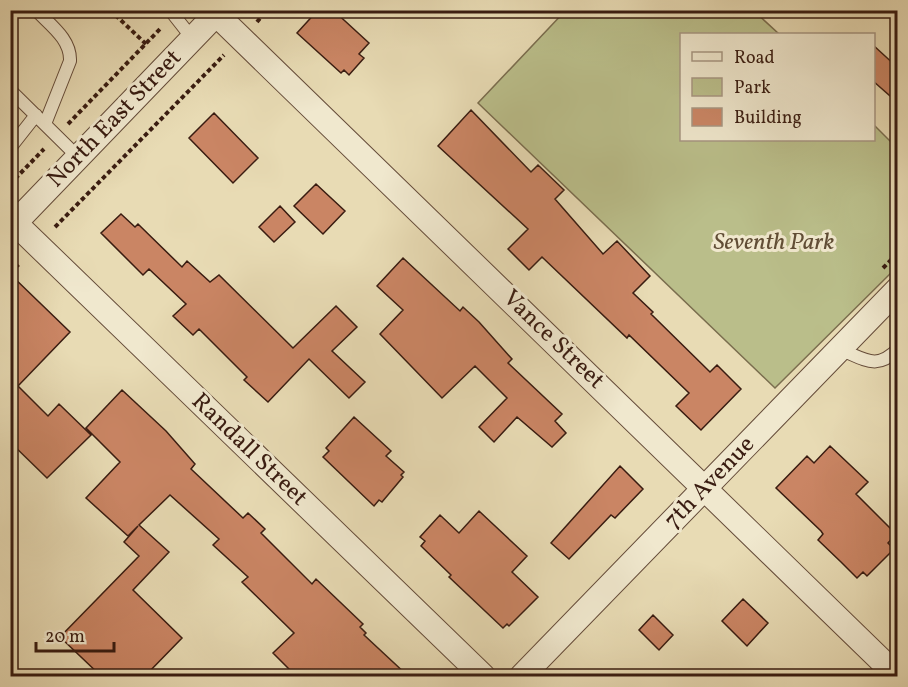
<svg xmlns="http://www.w3.org/2000/svg" width="908" height="687" font-family="Vollkorn,serif">
  <style>
    .green { fill: #babe8a; stroke: #7a6d4e; stroke-width: 1.5 }
    .building { fill: #ca8564; stroke: #391c11; stroke-width: 1.5 }
    .lines { fill: none; stroke-linecap: round; stroke-linejoin: round }
    .lane-casing { stroke: #654c3a; stroke-width: 14 }
    .street-casing { stroke: #654c3a; stroke-width: 26 }
    .path { stroke: #391c11; stroke-width: 4; stroke-dasharray: 4.5 3; stroke-linecap: butt }
    .lane { stroke: #f0e8ce; stroke-width: 12 }
    .street { stroke: #f0e8ce; stroke-width: 24 }
    .labels { text-anchor: middle; dominant-baseline: central; stroke-width: 6; stroke-linejoin: round; paint-order: stroke }
    .street-label { font-size: 24px; fill: #391c11; stroke: #f0e8ce }
    .park-label { font-size: 24px; font-style: italic; fill: #604d35; stroke: #f0e8ce }
  </style>
  <rect width="100%" height="100%" fill="#e8dbb4"/>
  <filter id="stains"><feTurbulence type="fractalNoise" baseFrequency=".00333" numOctaves="4"/><feColorMatrix values="0 0 0 0 .2 0 0 0 0 .09 0 0 0 0 .02 0 0 0 .5 -.17"/></filter>
  <radialGradient id="worn" r=".72"><stop offset=".6" stop-color="#630" stop-opacity="0"/><stop offset="1" stop-color="#630" stop-opacity=".3"/></radialGradient>
  <path class="green" d="M566,10L754,11L779,34H682V140H874V125L897,148V267L775,388L478,103Z"/>
  <path class="building" d="M318,10H333L369,43L359,54L364,58L349,75L344,70L341,73L297,33Z
    M873,45L897,67V102L873,81Z
    M471,110L531,172L538,165L564,190L555,199L603,254L617,241L650,276L633,293L653,312L651,314L710,372L717,365L741,389L701,430L676,406L689,393L629,335L627,338L542,257L529,270L508,249L528,229L438,146Z
    M214,113L258,158L233,183L189,138Z
    M316,184L345,211L323,234L294,206Z
    M280,206L295,222L274,242L259,227Z
    M121,214L135,227L138,224L182,267L187,261L210,282L219,275L293,348L336,306L357,327L332,351L365,382L349,398L309,359L268,402L244,380L247,377L199,329L193,335L173,316L186,304L149,269L143,275L101,233Z
    M403,258L460,311L463,307L479,322L512,359L508,363L562,414L555,421L566,433L552,447L517,417L494,442L479,427L507,398L475,366L442,398L380,334L403,310L377,286Z
    M10,274L70,332L18,386L48,416L59,404L91,435L47,478L10,442Z
    M122,390L166,431L195,464L191,469L243,518L248,513L265,529L261,533L312,584L316,579L363,624L360,627L366,633L364,635L408,676H296L273,653L294,633L242,582L248,577L213,545L219,539L170,495L139,525L169,552L133,590L182,638L145,676H101L60,637L139,556L124,542L138,526L128,536L86,498L120,462L86,428Z
    M354,417L391,451L386,456L404,472L401,475L403,477L382,502L379,500L374,506L323,457L329,451L326,448Z
    M830,446L868,482L856,494L896,534L888,543L894,549L867,576L863,572L857,578L841,562L818,540L823,534L821,531L776,488L807,456L814,463Z
    M620,466L643,489L615,518L611,515L569,559L551,543Z
    M479,511L527,556L512,572L538,597L509,626L507,624L503,628L449,577L451,575L421,546L425,541L420,537L440,515L459,533Z
    M743,599L768,623L747,646L722,621Z
    M653,615L673,635L659,650L639,630Z"/>
  <g class="lines">
    <defs>
      <path id="lane" d="M36,10C50,25 71,39 70,61L45,124
        M170,10L192,38
        M10,90L78,157
        M10,148L36,115
        M839,349C865,359 876,371 898,349"/>
      <path id="street" d="M216,14L888,667
        M15,223L483,676
        M10,228L220,10
        M522,676L898,289"/>
    </defs>
    <use href="#lane" class="lane-casing"/>
    <use href="#street" class="street-casing"/>
    <path class="path" d="M110,10L146,44
      M257,22L267,10
      M68,124L161,28
      M10,184L44,149
      M55,227L224,55
      M883,268L898,253
      M10,273L20,263"/>
    <use href="#lane" class="lane"/>
    <use href="#street" class="street"/>
  </g>
  <g class="labels">
    <g class="street-label">
      <text transform="translate(115 119) rotate(-46)">North East Street</text>
      <text transform="translate(553 340) rotate(44)">Vance Street</text>
      <text transform="translate(249 450) rotate(44)">Randall Street</text>
      <text transform="translate(710 483) rotate(-46)">7th Avenue</text>
    </g>
    <g class="park-label">
      <text x="774" y="243">Seventh Park</text>
    </g>
  </g>
  <rect width="908" height="687" fill="none" stroke="#e8dbb4" stroke-width="36"/>
  <rect x="12" y="12" width="884" height="663" fill="none" stroke="#391c11" stroke-width="3"/>
  <rect x="18" y="18" width="872" height="651" fill="none" stroke="#391c11" stroke-width="1.5"/>
  <rect x="680" y="33" width="195" height="108" fill="#f0e8ce" stroke="#a79682" stroke-width="1.5"/>
  <rect x="692" y="52" width="30" height="9" fill="#f0e8ce" stroke="#a79682" stroke-width="1.5"/>
  <text x="734" y="63" font-size="18" fill="#391c11">Road</text>
  <rect x="692" y="78" width="30" height="18" fill="#babe8a" stroke="#a79682" stroke-width="1.5"/>
  <text x="734" y="93" font-size="18" fill="#391c11">Park</text>
  <rect x="692" y="108" width="30" height="18" fill="#ca8564" stroke="#a79682" stroke-width="1.5"/>
  <text x="734" y="123" font-size="18" fill="#391c11">Building</text>
  <path d="M36 642v9h78v-9" fill="none" stroke="#391c11" stroke-width="3"/>
  <text x="45" y="642" font-size="18" fill="#391c11" stroke="#f0e8ce" stroke-width="4.5" paint-order="stroke">20 m</text>
  <rect width="100%" height="100%" filter="url(#stains)"/>
  <rect width="100%" height="100%" fill="url(#worn)"/>
</svg>
